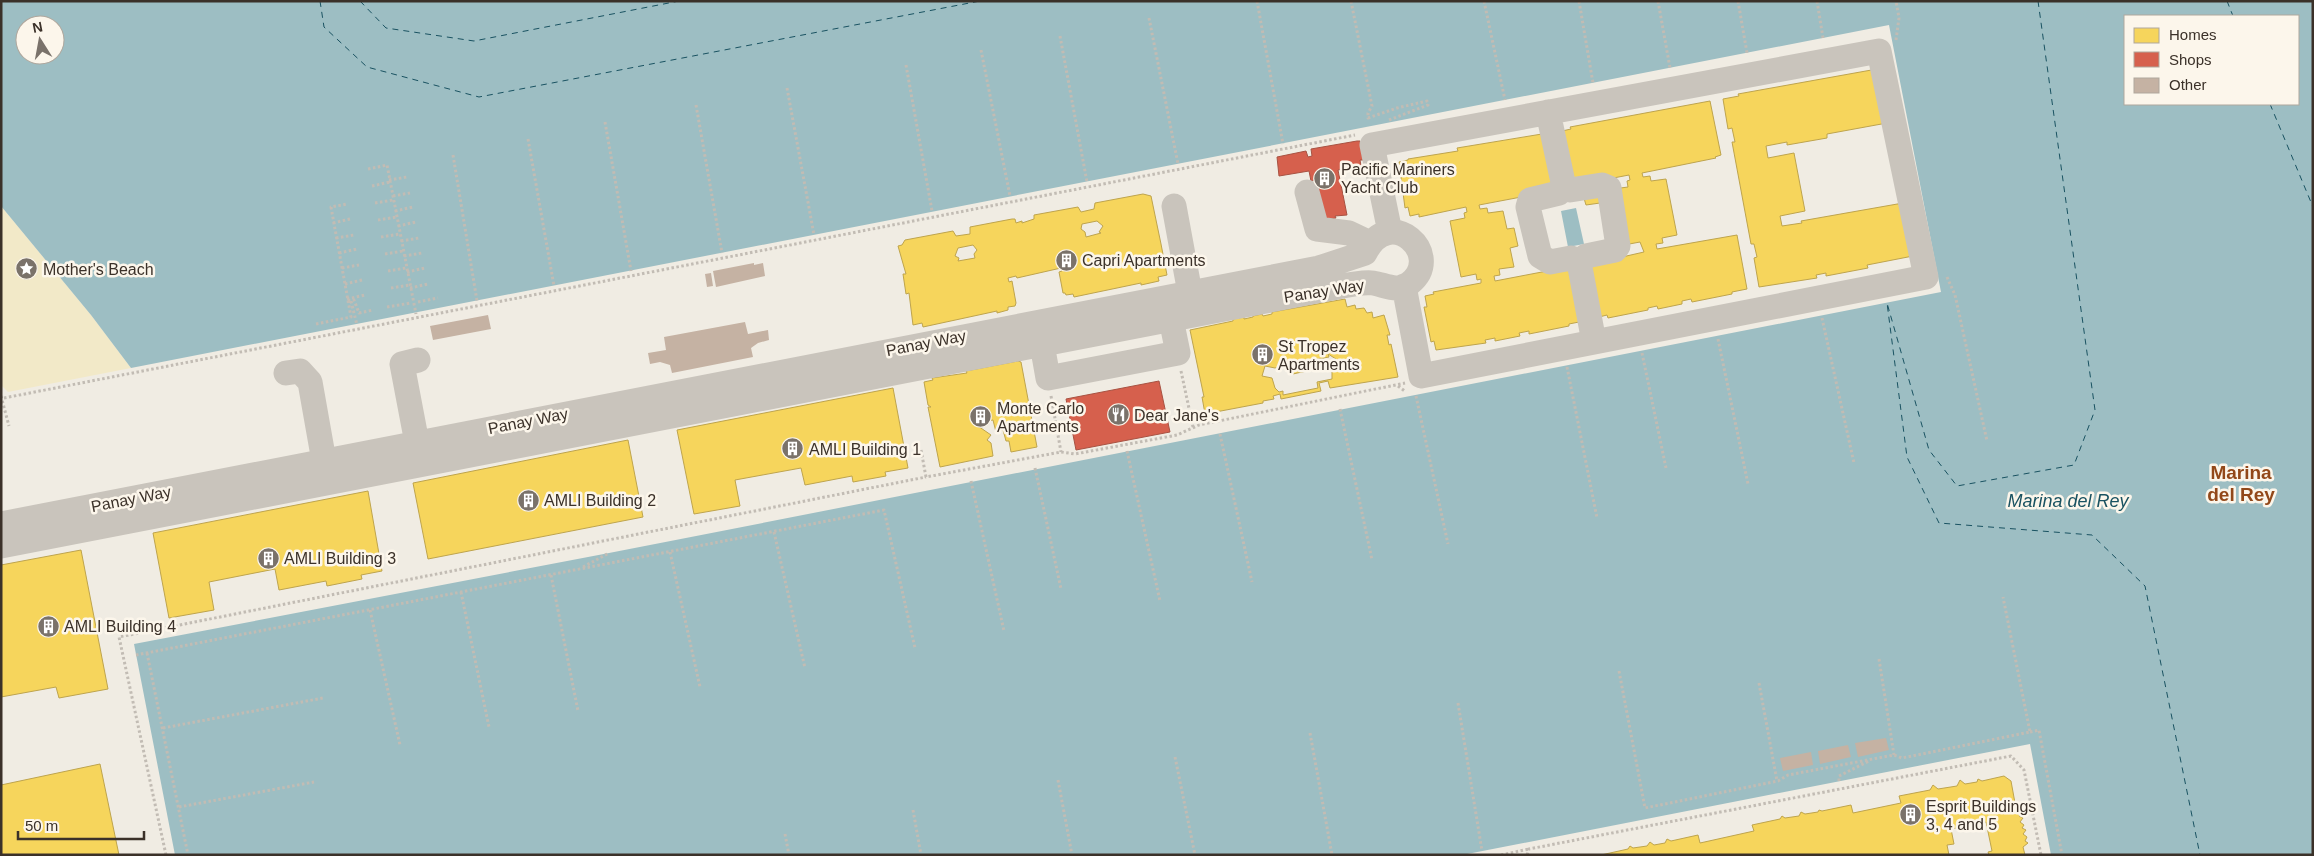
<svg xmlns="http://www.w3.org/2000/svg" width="2314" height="856" font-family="Helvetica,sans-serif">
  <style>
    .sand { fill: #f2e9c8 }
    .water { fill: #9dbec3; fill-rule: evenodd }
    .homes { fill: #f6d55c; stroke: #bea44d; fill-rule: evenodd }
    .shops { fill: #d6604d; stroke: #a85242 }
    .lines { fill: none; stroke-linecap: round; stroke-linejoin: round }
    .ferry { stroke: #195261; stroke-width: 1; stroke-dasharray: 6 5; stroke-linecap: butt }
    .building { fill: #c5b2a3 }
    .path { stroke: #c2bcb4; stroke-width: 3; stroke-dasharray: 2.5 2.5; stroke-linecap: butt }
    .minor { stroke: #c9c4bc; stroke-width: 25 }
    .labels { text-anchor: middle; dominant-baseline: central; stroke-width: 5; stroke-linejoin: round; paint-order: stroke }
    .poi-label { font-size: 16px; fill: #3b3129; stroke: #fcf6eb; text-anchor: start }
    .street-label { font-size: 16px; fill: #3b3129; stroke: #fcf6eb }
    .water-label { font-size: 18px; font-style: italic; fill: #195261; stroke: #fcf6eb }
    .quarter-label { font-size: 19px; font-weight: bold; fill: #924819; stroke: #fcf6eb }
  </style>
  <rect width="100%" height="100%" fill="#f0ece3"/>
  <path class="sand" d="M1,206L91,315L131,368L8,392L1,385Z"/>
  <path class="water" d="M1,1H2313V855H2051L2030,744L1462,855H175L134,644L609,553L1941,292L1889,25L131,368L91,315L1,206ZM2125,16H2298V104H2125ZM25,25H55V55H25Z
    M1576,208L1584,244L1568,247L1561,211Z"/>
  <path class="homes" d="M1877,69L1887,123L1827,134V138L1787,145V142L1766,146L1768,158L1794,153L1805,211L1780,216L1782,226L1802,223L1801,221L1903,203L1913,256L1867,265L1868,268L1826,276V273L1816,275L1817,278L1759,287L1754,258L1757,257L1754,244H1751L1732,142H1735L1732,128L1728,129L1723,99L1739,96L1738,94Z
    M1710,101L1721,155L1715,157L1716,158L1642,173L1643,177L1650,176L1651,181L1666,179L1677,235L1662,238L1663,243L1656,244L1657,249L1737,235L1747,289L1732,292V294L1692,302L1691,299L1682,301V304L1658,309L1657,306L1648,308V310L1608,318L1607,315L1599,317L1587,265L1644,252L1640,242L1624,245L1613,189L1628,187L1627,181L1630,180L1629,175L1582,184L1568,175L1562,131L1571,129L1570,127Z
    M1548,133L1553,191L1479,205L1480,209L1487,208L1488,213L1503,211L1507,229L1514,228L1518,246L1510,248L1514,267L1499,269L1500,275L1494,276L1495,281L1568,267L1584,321L1569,324V326L1529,334V331L1519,333L1520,336L1495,341V338L1485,340L1486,343L1436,350L1434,341L1431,342L1424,307H1427L1425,296L1434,294L1433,292L1481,283V279L1477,280L1476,274L1461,277L1450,221L1465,218L1464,213L1467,212L1466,207L1419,217V214L1410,216L1408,207L1405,208L1399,162L1408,160V159L1458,151L1457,148Z
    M1598,192L1600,203L1586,205L1583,195Z
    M1143,194L1151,196L1161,244L1167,275L1158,277L1159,281L1141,285V283L1074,297L1073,294L1066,295L1065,293H1063L1059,272L1062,271L1061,268L1017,278L1016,276L1008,278L1009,282L1012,281L1016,303L1015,306L1008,307V310L997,313V311L923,327L922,323L913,325L909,293L906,294L903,274H906L898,246L902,245L905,240L953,231L956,236L970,234V227L1012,219H1015L1016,223L1022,221V223L1034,219V215L1078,207L1081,212L1094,209L1095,203ZM1097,221L1103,226L1099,232L1101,233L1086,237L1085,232L1081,229L1082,224ZM973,245L977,250L974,254L975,258L958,261L959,258L955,256L958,248Z
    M1345,299L1347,307L1355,305L1356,309L1364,308L1367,313L1372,312L1373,318L1384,315L1390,335H1387L1389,345L1391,344L1398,377L1330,388L1328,381L1319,383L1321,391L1281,399L1280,394L1273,396L1274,399L1263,401V403L1205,414L1202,397H1204L1190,330L1233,321V319L1244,317V319L1253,317V316L1262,314L1263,316L1272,314V312ZM1328,354L1336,359V362L1335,363V367L1332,368V379L1317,382L1318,388L1283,395V391L1279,392L1275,388L1272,378L1262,376L1265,366L1275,368L1284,366L1287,367L1288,372L1292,371L1293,374L1315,369L1313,360L1329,357Z
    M1018,361L1021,362L1037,447L1011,452L1009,441H1006L1003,430L996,432L993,420L980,422L978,426L991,435L987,440L991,443L993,456L940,467L928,407H931L928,405L924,382L933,380L932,378L967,373L966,371Z
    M893,388L908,468L885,472L886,476L853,482L852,476L805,485L801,468L735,480L740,506L694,514L677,430Z
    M628,440L643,517L428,559L413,483Z
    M368,491L382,571L361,575L362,579L327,586L326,581L279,590L275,569L209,582L214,610L169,618L153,533Z
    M81,550L108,689L59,698L56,687L1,697V565Z
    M100,764L119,855H1V785Z
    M2004,776L2011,781L2015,803L2011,806L2012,811L2017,810L2022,813L2019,816L2023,818L2020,822L2024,825L2022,828L2026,830L2023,834L2027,837L2025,841L2028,843L2023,847L2025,855H1989L1988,852L1992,851L1986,822L1951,829L1954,844L1947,845L1949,855H1601L1628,849L1630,846L1633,848L1647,846L1650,842L1654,845L1665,843L1667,839L1671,841L1698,835L1700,843L1754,831L1752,825L1780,819L1782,816L1785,818L1799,816L1801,812L1805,814L1818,812L1819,810L1822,811L1851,805L1853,813L1901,803L1899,796L1930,790L1933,785L1938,789L1957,786L1960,780L1965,784L1977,782L1978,779L1982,781Z"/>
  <path class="shops" d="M1357,141H1360L1363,160H1360L1361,166L1338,170L1347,215L1335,216L1336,218L1324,220L1317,180L1311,181L1309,171L1279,176L1277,157L1306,151L1308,157L1312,156L1311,149Z
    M1159,381L1170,432L1076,450L1066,399Z"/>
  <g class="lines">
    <path class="ferry" d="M320,1L324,27L367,67L479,97L980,1
      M360,1L386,28L474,41L679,1
      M2038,1L2095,410L2074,465L1957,486L1929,450L1887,303L1907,457L1939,523L2092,535L2145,586L2200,855
      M2227,1L2233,16
      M2270,104L2313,207"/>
  </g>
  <path class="building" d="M754,263V265L763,263L765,276L716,287L713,271Z
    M711,273L713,286L707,287L705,274Z
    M488,315L491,329L433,340L430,326Z
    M745,322L748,334L768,330L769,340L758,343L751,348L753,357L672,373L670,365L660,362L650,364L648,353L666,350L664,337Z
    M1886,738L1889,750L1858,757L1855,743Z
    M1848,745L1851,757L1820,764L1818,751Z
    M1811,752L1813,765L1783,771L1780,758Z"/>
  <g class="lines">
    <path class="path" d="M1257,1L1283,144
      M1351,1L1372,106L1368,113V118L1397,108L1427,101L1428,105L1389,120
      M1484,1L1505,100
      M1579,1L1593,83
      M1658,1L1670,68
      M1738,1L1747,53
      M1817,1L1823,38
      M1149,18L1178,164
      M1060,36L1087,182
      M1896,40L1899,18L1896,1
      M981,50L1010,196
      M906,65L932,211
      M787,88L814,235
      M696,105L722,253
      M605,122L631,271
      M528,139L554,286
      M453,155L477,301
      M368,169L387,165L416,314
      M389,180L407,177
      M372,186L390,182
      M393,196L410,193
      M375,203L393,200
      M395,211L413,207
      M378,220L397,217
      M333,223L350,219
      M398,226L416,222
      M381,237L400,234
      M336,238L354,235
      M401,241L419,238
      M339,253L357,249
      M385,254L403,251
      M404,256L422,253
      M342,268L359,265
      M388,271L406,268
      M407,272L425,268
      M1947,277L1955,295L1987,441
      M345,284L362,280
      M391,288L410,285
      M410,288L428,284
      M347,299L365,295
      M348,301L354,300L359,313L373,310
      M351,301L357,325
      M418,302L438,298
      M387,307L411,303
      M1822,318L1854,463
      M316,324L351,317L331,207L347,204
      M1718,339L1748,484
      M1642,353L1666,468
      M1567,367L1597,518
      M1181,371L1193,427
      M1398,386L1406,392
      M1,396L9,426
      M1051,396L1061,452
      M1416,396L1448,544
      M4,398L1355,135
      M1340,409L1372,560
      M1220,434L1252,582
      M921,450L926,477L1061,452L1075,454L1177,435L1199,425L1405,383
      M1127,451L1160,601
      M1035,468L1061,589
      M971,481L1004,631
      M774,532L805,668
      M670,552L700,687
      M583,567L609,553
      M551,575L578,711
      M461,592L489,727
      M370,610L400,745
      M147,653L188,855
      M136,655L884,510L915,648
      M1879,659L1894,755
      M1619,671L1645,808L1778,781L1788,775L1894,755L1902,758L2030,732L2003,597
      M1759,683L1777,781
      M1458,703L1482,851
      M163,728L323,698
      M2030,732L2039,730L2062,855
      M1310,733L1332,855
      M1175,757L1195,855
      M1058,780L1072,855
      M1839,781V776L1869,761
      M179,807L314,782
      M913,810L921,855
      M785,834L789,855
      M166,855L119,637L926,477
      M1501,855L1529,849
      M1527,855L1529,849L2011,756L2024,770L2041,855"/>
    <path class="minor" d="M1548,112L1564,187L1559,193L1530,200L1528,207L1540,256L1550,262L1571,258L1579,262L1594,342
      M1563,186L1570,190L1602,185L1609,188L1618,246L1615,250L1586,256L1579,262
      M1307,192L1317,229L1349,233L1370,243
      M1174,206L1190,293
      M1390,232L1372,145L1879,51L1926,277L1421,376L1404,286
      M1042,344L1048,378L1178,353L1171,319
      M286,373L300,371L310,382L327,478
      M417,443L402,364L418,360
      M1,524L1319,268L1365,253C1390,203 1445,255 1410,283C1397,293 1386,285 1373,283C1361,281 1339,287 1327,289L1,546"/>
  </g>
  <defs>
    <symbol id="building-disc" viewBox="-11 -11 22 22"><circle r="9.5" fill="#7a726a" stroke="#fcf6eb"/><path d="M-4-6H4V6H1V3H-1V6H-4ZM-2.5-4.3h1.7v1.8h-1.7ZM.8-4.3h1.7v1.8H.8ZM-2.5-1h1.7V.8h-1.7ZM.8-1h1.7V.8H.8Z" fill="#fff"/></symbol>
    <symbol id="sight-disc" viewBox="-11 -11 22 22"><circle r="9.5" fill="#7a726a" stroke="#fcf6eb"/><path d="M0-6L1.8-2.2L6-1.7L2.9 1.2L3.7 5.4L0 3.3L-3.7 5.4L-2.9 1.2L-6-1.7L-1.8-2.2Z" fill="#fff"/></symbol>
    <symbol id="restaurant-disc" viewBox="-11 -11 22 22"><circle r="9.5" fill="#7a726a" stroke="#fcf6eb"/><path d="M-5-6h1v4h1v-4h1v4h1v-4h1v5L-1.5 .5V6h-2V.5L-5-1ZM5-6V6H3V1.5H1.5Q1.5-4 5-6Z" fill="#fff"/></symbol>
  </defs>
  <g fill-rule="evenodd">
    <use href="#building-disc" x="1312" y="166" width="25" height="25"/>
    <use href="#building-disc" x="1054" y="248" width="25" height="25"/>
    <use href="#sight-disc" x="14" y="256" width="25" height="25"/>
    <use href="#building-disc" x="1250" y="342" width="25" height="25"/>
    <use href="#restaurant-disc" x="1106" y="402" width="25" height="25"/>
    <use href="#building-disc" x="968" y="404" width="25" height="25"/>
    <use href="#building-disc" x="780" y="436" width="25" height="25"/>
    <use href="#building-disc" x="516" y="488" width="25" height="25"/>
    <use href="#building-disc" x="256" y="546" width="25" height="25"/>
    <use href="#building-disc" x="36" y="614" width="25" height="25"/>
    <use href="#building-disc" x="1898" y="802" width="25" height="25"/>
  </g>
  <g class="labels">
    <g class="poi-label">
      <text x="1341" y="169">Pacific Mariners<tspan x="1341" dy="18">Yacht Club</tspan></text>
      <text x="1082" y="260">Capri Apartments</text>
      <text x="43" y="269">Mother's Beach</text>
      <text x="1278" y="346">St Tropez<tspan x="1278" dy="18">Apartments</tspan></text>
      <text x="997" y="408">Monte Carlo<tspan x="997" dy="18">Apartments</tspan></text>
      <text x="1134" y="415">Dear Jane's</text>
      <text x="809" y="449">AMLI Building 1</text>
      <text x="544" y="500">AMLI Building 2</text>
      <text x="284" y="558">AMLI Building 3</text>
      <text x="64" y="626">AMLI Building 4</text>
      <text x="1926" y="806">Esprit Buildings<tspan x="1926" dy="18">3, 4 and 5</tspan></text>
    </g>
    <g class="street-label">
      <text transform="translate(1324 291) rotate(-9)">Panay Way</text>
      <text transform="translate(926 343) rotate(-11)">Panay Way</text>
      <text transform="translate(528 421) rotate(-11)">Panay Way</text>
      <text transform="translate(131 499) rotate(-11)">Panay Way</text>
    </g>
    <g class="water-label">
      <text x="2068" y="501">Marina del Rey</text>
    </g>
    <g class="quarter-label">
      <text x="2241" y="472">Marina<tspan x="2241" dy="22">del Rey</tspan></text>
    </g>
  </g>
  <rect width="2314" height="856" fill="none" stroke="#3b3129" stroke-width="5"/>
  <rect x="2124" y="15" width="175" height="90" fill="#fcf6eb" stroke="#afa79d"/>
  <rect x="2134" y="28" width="25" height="15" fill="#f6d55c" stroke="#afa79d"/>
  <text x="2169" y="40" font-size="15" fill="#3b3129">Homes</text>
  <rect x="2134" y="52" width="25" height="15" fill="#d6604d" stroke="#afa79d"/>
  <text x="2169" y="65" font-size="15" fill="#3b3129">Shops</text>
  <rect x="2134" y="78" width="25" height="15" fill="#c5b2a3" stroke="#afa79d"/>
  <text x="2169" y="90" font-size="15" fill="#3b3129">Other</text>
  <g transform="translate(40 40) rotate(349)"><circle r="24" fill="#fcf6eb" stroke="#afa79d"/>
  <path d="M0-4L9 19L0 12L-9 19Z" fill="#7a726a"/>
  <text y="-8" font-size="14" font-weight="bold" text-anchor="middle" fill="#3b3129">N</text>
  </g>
  <path d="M18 831v8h126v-8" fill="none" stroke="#3b3129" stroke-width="2.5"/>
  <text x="25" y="831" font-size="15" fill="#3b3129" stroke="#fcf6eb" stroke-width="4" paint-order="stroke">50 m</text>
</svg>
